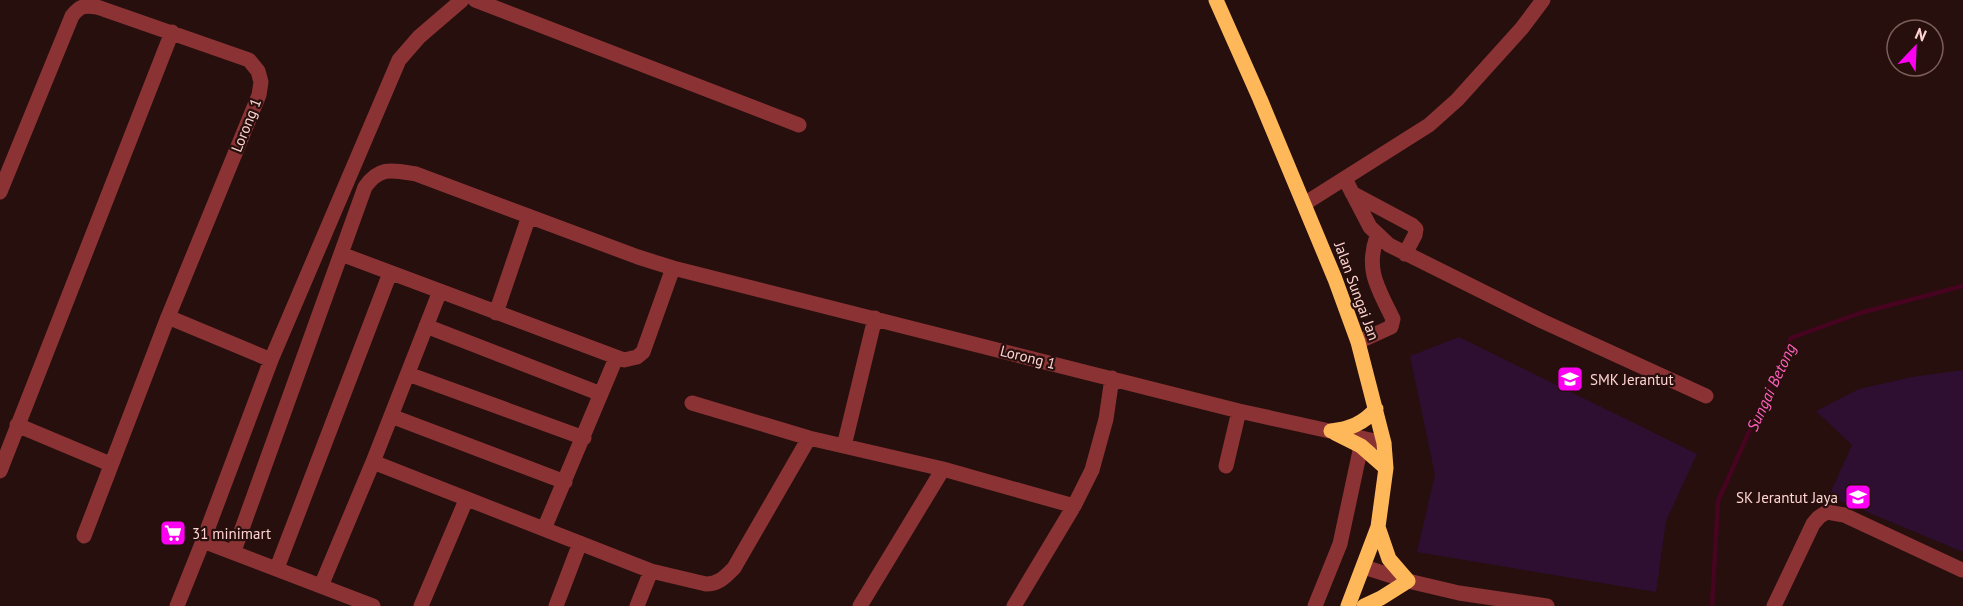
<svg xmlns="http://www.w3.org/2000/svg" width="1963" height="606" font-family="'PT Sans',sans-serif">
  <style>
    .green { fill: #2e0f31 }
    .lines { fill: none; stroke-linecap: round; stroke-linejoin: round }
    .stream { stroke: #470420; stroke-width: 4.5 }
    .minor { stroke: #8a3234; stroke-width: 15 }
    .major { stroke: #ffb859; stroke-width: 15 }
    .labels { text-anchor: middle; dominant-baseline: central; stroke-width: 4.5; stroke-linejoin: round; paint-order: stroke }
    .street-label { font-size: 15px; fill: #ffd4d2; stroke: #260f0c }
    .poi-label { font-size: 15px; fill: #ffd4d2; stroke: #260f0c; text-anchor: start }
    .water-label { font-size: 16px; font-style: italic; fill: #ff60be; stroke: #260f0c }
  </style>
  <rect width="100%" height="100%" fill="#260f0c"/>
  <path class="green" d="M1459,337L1697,454L1666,521L1656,592L1417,552L1435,475L1410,356Z
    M1963,370V552L1829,496L1852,445L1816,411L1859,389L1912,377Z"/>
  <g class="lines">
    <path class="stream" d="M1712,606L1718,501L1791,338L1860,313L1963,286"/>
    <path class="minor" d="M475,0L799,125
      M1345,179L1370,227L1389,245L1542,321L1706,396
      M0,192L72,16C80,6 84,5 97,7L249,60L258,71L261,82L259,95L168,317L84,536
      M1352,193L1412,225L1416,229L1415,235L1405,254
      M1304,204L1429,125L1457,100L1522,28L1543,0
      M341,254L624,360L637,357L643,352L673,268
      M496,313L529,216
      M168,317L271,360
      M426,326L601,394
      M1358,342L1391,327L1393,319C1378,288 1365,270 1377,236
      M408,374L584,438
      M692,403L809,438L943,469L1074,506
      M391,416L565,482
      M17,425L110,464
      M844,446L875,318
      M373,462L651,571L706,584C719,584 725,577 734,568L809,438
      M1226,466L1239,411
      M0,471L172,32
      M544,529L616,358
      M203,541L373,606
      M234,551L365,187C380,166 392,170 416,174L638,257L673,268L1239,411L1384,443
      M1364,567L1408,581L1459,593L1547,606
      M277,568L390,273
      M321,586L373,462L440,291
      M177,606L203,541L271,360L399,60L419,37L462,0
      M421,606L466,500
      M556,606L580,543
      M637,606L651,571
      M860,606L943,469
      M1014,606L1074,506L1092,470L1106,419L1112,378
      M1315,606L1340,544L1361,446
      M1774,606L1813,524L1819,517L1827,512L1844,515L1962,570"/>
    <path class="major" d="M1216,0L1260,99L1335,279L1358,342L1384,443L1386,468L1378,527L1348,606
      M1331,431C1349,429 1363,424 1376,409
      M1335,433L1361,446L1386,468
      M1364,606L1381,598L1408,581L1389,559L1378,527"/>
  </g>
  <defs>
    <symbol id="school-square" viewBox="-11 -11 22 22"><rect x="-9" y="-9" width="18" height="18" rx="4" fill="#fd00f1" stroke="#260f0c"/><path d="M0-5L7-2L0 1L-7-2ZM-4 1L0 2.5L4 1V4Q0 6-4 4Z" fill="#fff"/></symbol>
    <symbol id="supermarket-square" viewBox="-11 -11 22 22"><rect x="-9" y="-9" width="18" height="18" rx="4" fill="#fd00f1" stroke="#260f0c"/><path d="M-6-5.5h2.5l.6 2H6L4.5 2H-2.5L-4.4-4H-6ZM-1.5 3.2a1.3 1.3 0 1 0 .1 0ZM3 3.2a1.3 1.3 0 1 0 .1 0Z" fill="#fff"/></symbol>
  </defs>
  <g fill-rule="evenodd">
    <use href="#school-square" x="1555" y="364" width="30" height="30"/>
    <use href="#school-square" x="1843" y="482" width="30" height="30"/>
    <use href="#supermarket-square" x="158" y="518" width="30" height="30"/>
  </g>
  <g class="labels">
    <g class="street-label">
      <text transform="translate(246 125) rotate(-68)">Lorong 1</text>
      <text transform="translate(1357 291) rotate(70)">Jalan Sungai Jan</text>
      <text transform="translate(1028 357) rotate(14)">Lorong 1</text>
    </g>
    <g class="poi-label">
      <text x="1590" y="379">SMK Jerantut</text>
      <text x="1838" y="497" text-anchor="end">SK Jerantut Jaya</text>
      <text x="192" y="533">31 minimart</text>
    </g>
    <g class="water-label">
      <text transform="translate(1771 387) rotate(-65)">Sungai Betong</text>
    </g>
  </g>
  <g transform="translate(1915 48) rotate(23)"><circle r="28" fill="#260f0c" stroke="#7d5e5b" stroke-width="1.5"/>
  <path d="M0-4.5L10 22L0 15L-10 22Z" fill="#fd00f1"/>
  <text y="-9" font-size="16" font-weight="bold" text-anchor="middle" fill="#ffd4d2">N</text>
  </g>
</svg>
